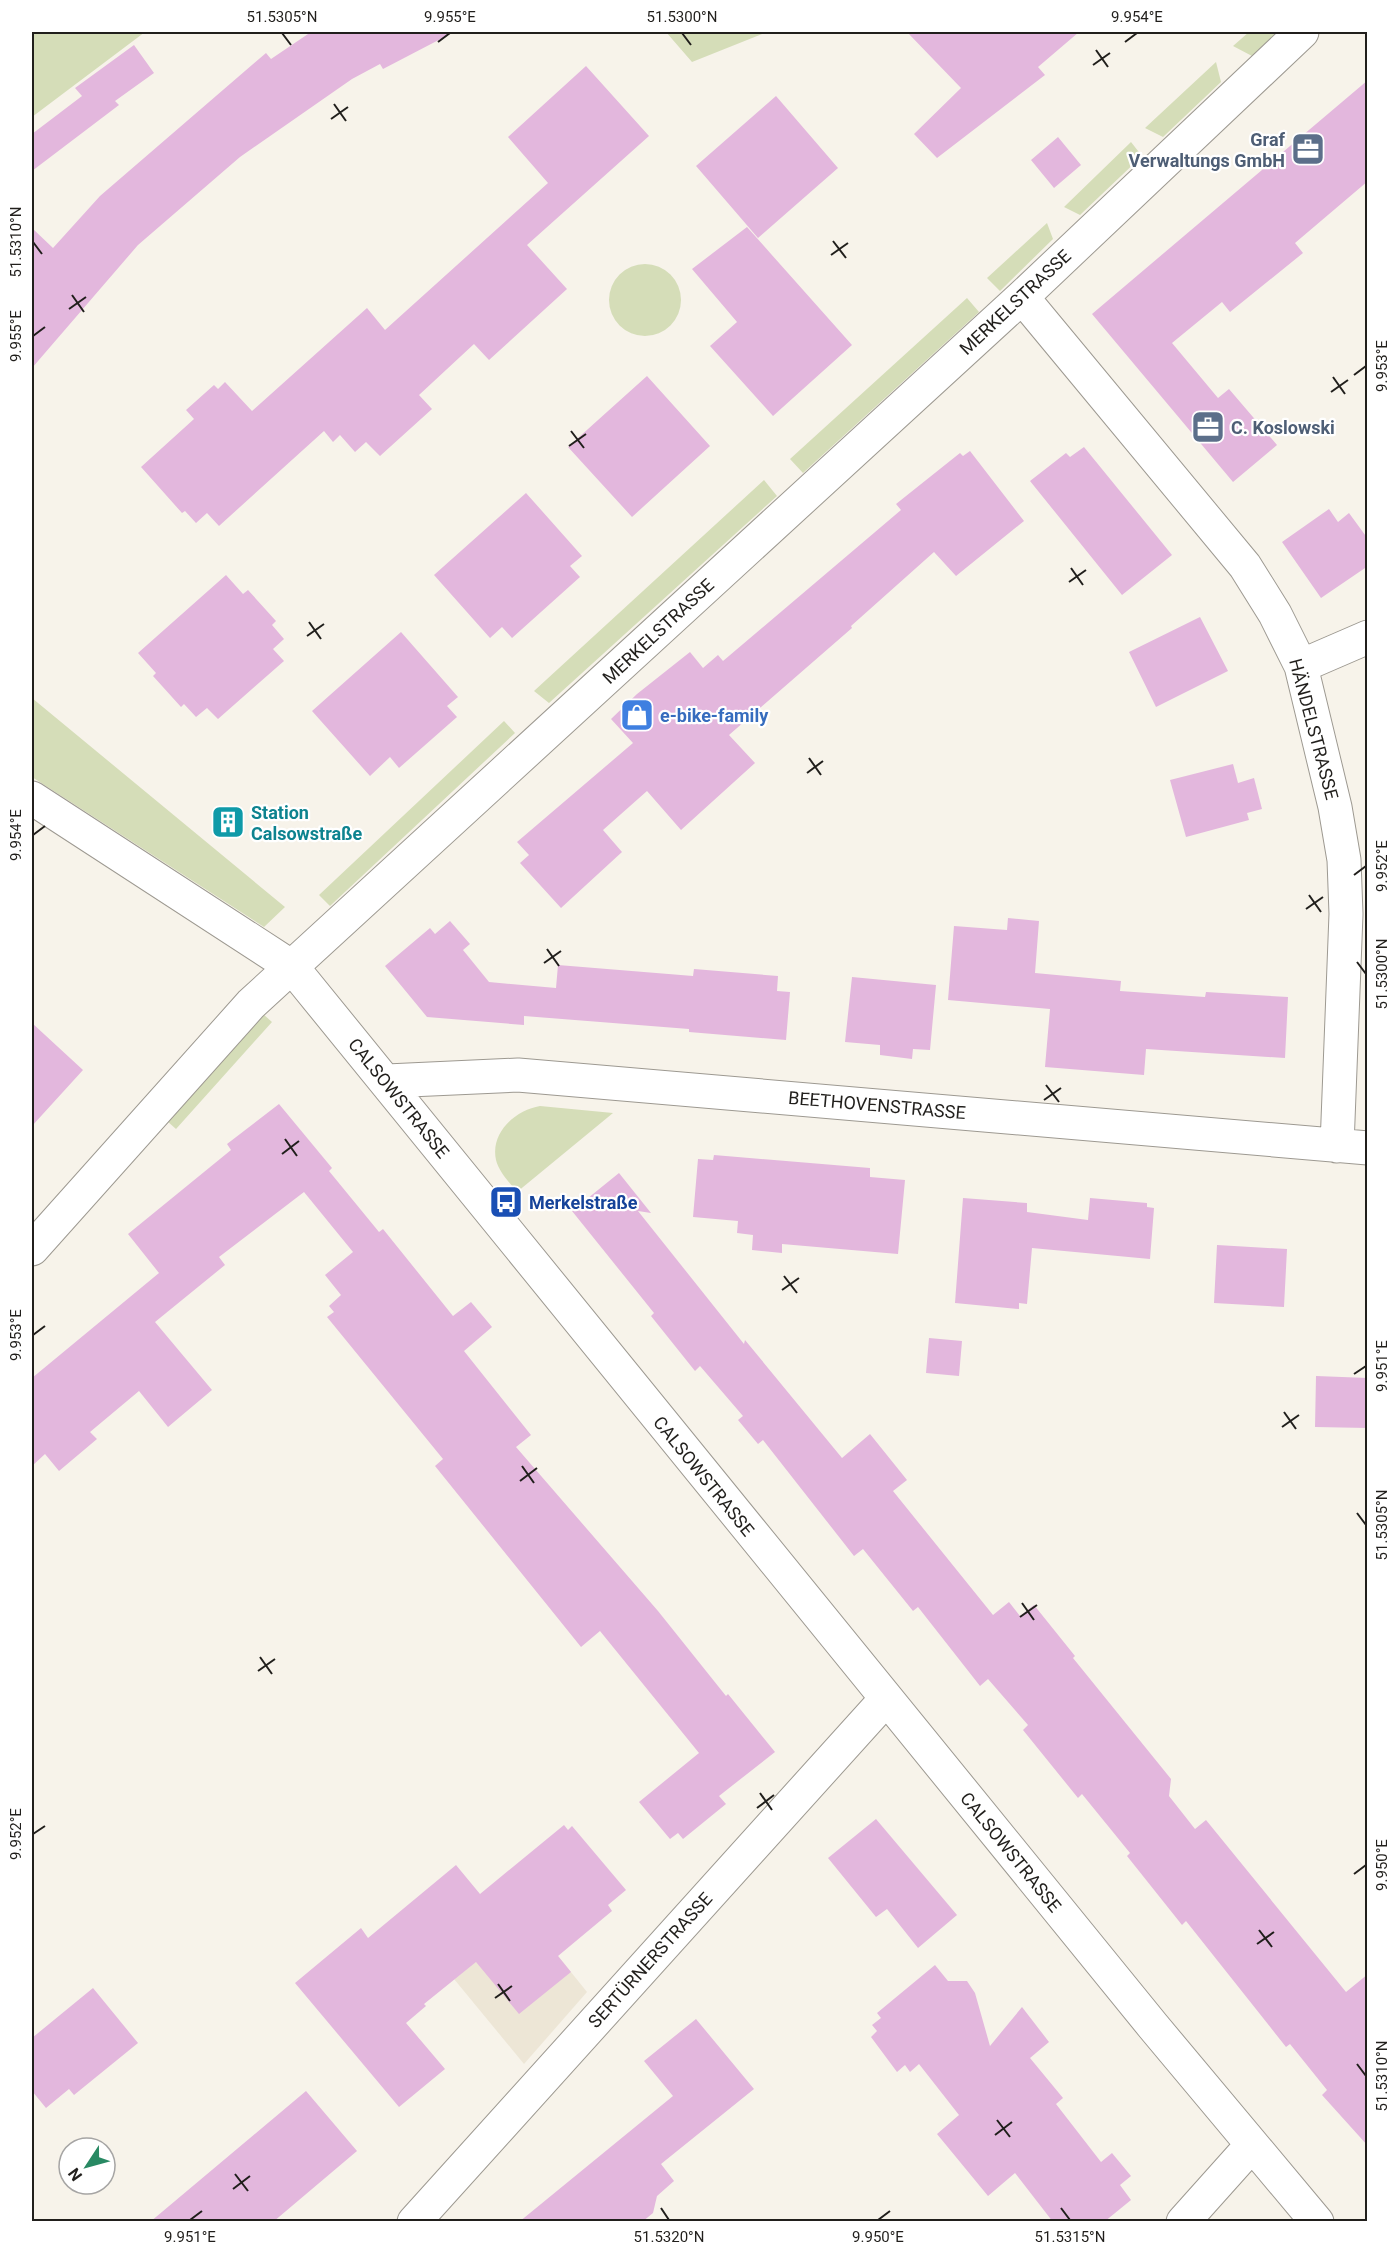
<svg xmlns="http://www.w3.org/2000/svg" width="1399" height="2253" font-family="Roboto,sans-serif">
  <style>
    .built { fill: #ede6d6 }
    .green { fill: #d5ddb8 }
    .building { fill: #e3b7dd }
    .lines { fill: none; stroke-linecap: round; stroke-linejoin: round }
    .minor-casing { stroke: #9d9991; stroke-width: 35 }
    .minor { stroke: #fff; stroke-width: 33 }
    .ticks { fill: none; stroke: #211f1c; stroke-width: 2 }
    .labels { text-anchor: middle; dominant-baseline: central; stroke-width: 4.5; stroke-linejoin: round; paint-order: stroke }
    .service-label { font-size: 18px; font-weight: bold; fill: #4e5e75; stroke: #fff; text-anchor: end }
    .street-label { font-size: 18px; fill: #211f1c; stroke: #fff }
    .shop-label { font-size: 18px; font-weight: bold; fill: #366cbe; stroke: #fff; text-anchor: start }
    .culture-label { font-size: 18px; font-weight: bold; fill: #0d838f; stroke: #fff; text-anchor: start }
    .transit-label { font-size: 18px; font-weight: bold; fill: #164399; stroke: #fff; text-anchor: start }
    .neatline { fill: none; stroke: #211f1c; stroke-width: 2 }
    .ticks-label { font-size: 15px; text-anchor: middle; fill: #211f1c }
  </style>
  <rect width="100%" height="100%" fill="#f7f3ea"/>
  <path class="built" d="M550,1946L587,1992L524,2064L454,1979L483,1956Z"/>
  <path class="green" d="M32,32H145L32,117Z
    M666,32H767L692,62Z
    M1249,32H1277L1252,56L1233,46Z
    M1216,62L1221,82L1163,137L1145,128Z
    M1131,142L1142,156L1080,215L1064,207Z
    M1047,223L1053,239L1000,291L987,278Z
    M609 300a36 36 0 1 1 72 0a36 36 0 1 1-72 0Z
    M967,298L979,312L803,473L790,459Z
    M764,480L777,496L549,703L534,691Z
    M32,698L285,907L264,927L32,777Z
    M504,721L515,733L330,906L319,895Z
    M263,1014L272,1022L176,1129L167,1121Z
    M540,1106L613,1113L517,1192C509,1182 499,1172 496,1160C490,1132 516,1110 540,1106Z"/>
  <path class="building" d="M311,32H454L383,69L380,64L352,79L240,157L138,245L32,368V228L53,248L100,196L266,53L271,59Z
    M907,32H1079L1038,67L1045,75L937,158L914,134L961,88Z
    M134,45L154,73L115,101L119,105L32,171V134L82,96L75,88Z
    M586,66L649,136L527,245L567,289L489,360L474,344L419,395L432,409L380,456L366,442L355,452L340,435L333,442L324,431L219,526L207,513L196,523L185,511L182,513L141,467L194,419L186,410L214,385L218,389L225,382L252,411L367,308L385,330L548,183L508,137Z
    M1368,80V181L1295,243L1303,253L1230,312L1222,302L1172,343L1218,398L1229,389L1277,445L1233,482L1092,314Z
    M776,96L838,168L758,238L696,166Z
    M1058,137L1081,165L1054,188L1031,160Z
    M747,227L852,345L773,416L710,346L737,322L692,269Z
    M647,376L710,446L632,517L568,447Z
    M1084,447L1172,555L1122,595L1030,481L1066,453L1070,457Z
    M970,451L1024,521L956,576L934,552L851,626L852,628L729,735L755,763L681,830L647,791L603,830L622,852L561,908L520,863L529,855L517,842L633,743L611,719L637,694L690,652L703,668L718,655L723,661L901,510L896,504L960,453L963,456Z
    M526,493L582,556L570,566L580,577L512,638L502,627L490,638L434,575Z
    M1329,509L1338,522L1349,513L1368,539V566L1321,598L1282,542Z
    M226,575L243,594L248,590L276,621L272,625L284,639L273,649L284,661L218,719L207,708L196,717L184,704L181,707L153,676L156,673L138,653Z
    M1200,617L1228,671L1156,707L1129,652Z
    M401,632L458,697L447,706L457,717L399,768L390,757L370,776L312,711Z
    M1233,764L1238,783L1254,778L1262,809L1247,813L1249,820L1186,837L1170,780Z
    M1008,918L1039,921L1035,973L1121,981L1120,991L1205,997L1206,992L1288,997L1285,1058L1146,1049L1144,1075L1045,1067L1050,1009L948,1000L954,926L1007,930Z
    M450,921L470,944L463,950L489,982L556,988L558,965L693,976L694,969L778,976L777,991L790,992L786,1040L689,1032V1029L524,1016V1025L427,1017L385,966L430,928L435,934Z
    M852,977L936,985L930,1050L913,1049L912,1059L880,1055V1045L845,1042Z
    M32,1023L83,1070L32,1126Z
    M279,1104L332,1168L329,1171L379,1232L383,1229L453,1316L471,1302L492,1327L464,1351L531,1435L516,1447L658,1611L726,1696L728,1694L775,1752L719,1796L726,1804L683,1839L678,1833L670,1839L639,1802L699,1753L600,1631L581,1647L435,1466L443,1459L327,1317L334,1312L329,1306L341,1295L325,1275L353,1252L304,1192L219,1257L225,1265L155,1322L212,1390L168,1427L139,1391L90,1432L97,1439L59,1471L45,1454L32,1466V1378L159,1273L128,1234L231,1150L227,1144Z
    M714,1155L870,1168V1177L905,1180L898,1254L782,1244V1253L752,1250L753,1235L737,1233L738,1221L693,1217L698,1159L713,1160Z
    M619,1173L651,1213L638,1211L744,1344L745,1340L842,1458L870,1434L907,1480L893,1491L993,1615L1009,1602L1020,1616L1034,1605L1075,1656L1073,1658L1171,1779L1169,1796L1195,1829L1206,1820L1346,1992L1368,1974V2146L1322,2095L1327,2090L1290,2044L1286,2047L1186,1921L1182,1925L1127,1856L1130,1853L1082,1794L1078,1798L1023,1730L1028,1725L988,1679L980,1686L918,1607L913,1611L863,1549L854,1556L763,1440L758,1444L738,1420L743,1416L700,1366L695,1371L651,1316L654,1313L572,1211Z
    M963,1198L1027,1203V1212L1088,1220L1090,1198L1147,1203V1207L1154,1208L1150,1259L1032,1248L1027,1304L1019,1303V1309L955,1303Z
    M1217,1245L1287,1249L1284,1307L1214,1303Z
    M929,1338L962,1341L959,1376L926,1373Z
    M1316,1376L1368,1378V1428L1315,1427Z
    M876,1819L957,1915L918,1948L887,1909L876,1917L828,1858Z
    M564,1825L568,1830L572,1826L626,1890L608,1905L612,1911L558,1956L571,1972L519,2014L476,1962L424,2004L426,2006L406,2023L445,2069L399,2107L295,1983L361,1928L368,1938L456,1865L480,1894Z
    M935,1965L948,1981H967L975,1993L990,2046L1022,2007L1049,2042L1030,2058L1063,2098L1056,2104L1101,2162L1112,2153L1131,2176L1120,2185L1131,2200L1104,2222H1053L1015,2173L988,2196L937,2134L959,2115L919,2064L910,2072L905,2065L897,2072L871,2037L877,2031L872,2025L881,2018L877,2013Z
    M93,1988L138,2043L74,2095L69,2089L46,2108L32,2091V2038Z
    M696,2019L754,2089L661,2164L674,2181L657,2196L653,2213L642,2222H519L673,2096L644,2061Z
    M306,2091L357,2151L273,2222H150Z"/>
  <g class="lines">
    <defs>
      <path id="minor" d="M1022,297L1245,566L1275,614L1301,666L1335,807L1344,860L1346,914L1337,1146
        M1301,666L1368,637
        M32,798L292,967L1153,2026L1317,2222
        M387,1081L518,1075L1368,1148
        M32,1249L251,1004L1022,297L1302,32
        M414,2222L886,1699
        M1183,2222L1251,2146"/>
    </defs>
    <use href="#minor" class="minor-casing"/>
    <use href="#minor" class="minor"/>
  </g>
  <path class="ticks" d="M282,33L291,45M682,33L691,45M438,42L450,33M1125,42L1137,33M1096,50L1108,67M1093,65L1110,53M334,104L346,121M331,119L348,107M833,241L846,258M33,242L42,254M831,255L848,243M72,295L84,312M69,309L86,297M33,336L45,327M1354,375L1366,366M1333,377L1345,394M1331,392L1348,380M571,431L584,448M569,446L586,434M1071,568L1083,585M1069,582L1086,570M309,622L321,639M307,636L324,624M809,758L821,775M807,773L823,761M33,835L45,826M1354,875L1366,866M1309,895L1321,912M1306,909L1323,897M547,949L559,966M1357,962L1366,974M544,963L561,951M1046,1085L1059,1102M1044,1100L1061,1088M285,1139L297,1156M282,1154L299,1141M784,1276L797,1293M782,1290L799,1278M33,1335L45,1326M1354,1374L1366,1366M1284,1412L1296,1429M1282,1427L1299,1415M522,1466L534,1483M520,1481L537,1468M1357,1513L1366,1525M1022,1603L1034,1620M1020,1617L1037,1605M260,1657L272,1674M258,1671L275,1659M760,1793L772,1810M757,1808L774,1795M33,1834L45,1826M1354,1874L1366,1865M1259,1930L1272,1947M1257,1944L1274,1932M498,1984L510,2001M495,1998L512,1986M1357,2064L1366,2076M997,2120L1010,2137M995,2135L1012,2122M235,2174L248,2191M233,2189L250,2176M661,2208L669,2220M1061,2208L1070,2220M190,2220L202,2211M878,2220L890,2211"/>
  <defs>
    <symbol id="office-square" viewBox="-11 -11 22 22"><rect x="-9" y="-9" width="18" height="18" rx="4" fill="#5c6f8a" stroke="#fff"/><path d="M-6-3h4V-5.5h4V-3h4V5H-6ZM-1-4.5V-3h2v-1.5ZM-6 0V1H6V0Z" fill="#fff"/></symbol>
    <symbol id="shop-square" viewBox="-11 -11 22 22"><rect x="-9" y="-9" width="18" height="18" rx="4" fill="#3f7fe0" stroke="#fff"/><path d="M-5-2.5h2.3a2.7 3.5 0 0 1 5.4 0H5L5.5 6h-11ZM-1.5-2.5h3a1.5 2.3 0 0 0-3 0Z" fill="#fff"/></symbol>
    <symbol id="building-square" viewBox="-11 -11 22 22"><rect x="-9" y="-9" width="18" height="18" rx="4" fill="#0f9aa8" stroke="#fff"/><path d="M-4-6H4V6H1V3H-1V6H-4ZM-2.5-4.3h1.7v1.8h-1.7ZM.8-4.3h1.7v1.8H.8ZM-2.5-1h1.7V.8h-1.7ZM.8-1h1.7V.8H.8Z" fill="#fff"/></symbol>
    <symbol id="bus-square" viewBox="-11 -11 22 22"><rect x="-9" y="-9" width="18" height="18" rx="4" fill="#1a4fb4" stroke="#fff"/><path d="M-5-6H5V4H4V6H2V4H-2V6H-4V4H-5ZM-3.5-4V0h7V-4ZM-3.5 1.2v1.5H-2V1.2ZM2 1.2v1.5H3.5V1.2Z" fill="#fff"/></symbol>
  </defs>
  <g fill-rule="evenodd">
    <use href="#office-square" x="1289" y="130" width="38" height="38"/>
    <use href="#office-square" x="1189" y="408" width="38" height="38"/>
    <use href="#shop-square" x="618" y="696" width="38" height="38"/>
    <use href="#building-square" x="209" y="803" width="38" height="38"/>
    <use href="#bus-square" x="487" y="1183" width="38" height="38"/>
  </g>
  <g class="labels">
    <g class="service-label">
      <text x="1285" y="139">Graf<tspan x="1285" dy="21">Verwaltungs GmbH</tspan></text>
      <text x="1231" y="427" text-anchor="start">C. Koslowski</text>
    </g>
    <g class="street-label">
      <text transform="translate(1015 302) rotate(-43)">MERKELSTRASSE</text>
      <text transform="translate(658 631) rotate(-43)">MERKELSTRASSE</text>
      <text transform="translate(1314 729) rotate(75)">HÄNDELSTRASSE</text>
      <text transform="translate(399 1098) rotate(51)">CALSOWSTRASSE</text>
      <text transform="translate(877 1105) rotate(5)">BEETHOVENSTRASSE</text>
      <text transform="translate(704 1476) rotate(51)">CALSOWSTRASSE</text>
      <text transform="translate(1011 1852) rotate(51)">CALSOWSTRASSE</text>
      <text transform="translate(650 1960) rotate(-48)">SERTÜRNERSTRASSE</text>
    </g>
    <g class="shop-label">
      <text x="660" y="715">e-bike-family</text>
    </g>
    <g class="culture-label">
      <text x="251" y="812">Station<tspan x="251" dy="21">Calsowstraße</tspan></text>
    </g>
    <g class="transit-label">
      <text x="529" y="1202">Merkelstraße</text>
    </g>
  </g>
  <rect width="1399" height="2253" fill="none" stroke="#ffffff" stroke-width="66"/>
  <g transform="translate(87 2166) rotate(234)"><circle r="28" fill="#ffffff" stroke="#a6a5a4" stroke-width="1.5"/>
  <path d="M0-4.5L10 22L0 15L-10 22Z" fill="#288963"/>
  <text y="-9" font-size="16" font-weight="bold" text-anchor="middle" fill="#211f1c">N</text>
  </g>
  <rect x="33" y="33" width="1333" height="2187" class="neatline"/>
  <g class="ticks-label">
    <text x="282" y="22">51.5305°N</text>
    <text x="450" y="22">9.955°E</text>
    <text x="682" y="22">51.5300°N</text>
    <text x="1137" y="22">9.954°E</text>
    <text transform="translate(16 242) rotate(-90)" y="5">51.5310°N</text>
    <text transform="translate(16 336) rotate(-90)" y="5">9.955°E</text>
    <text transform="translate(1382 366) rotate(-90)" y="5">9.953°E</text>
    <text transform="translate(16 835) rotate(-90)" y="5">9.954°E</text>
    <text transform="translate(1382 866) rotate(-90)" y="5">9.952°E</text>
    <text transform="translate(1382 974) rotate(-90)" y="5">51.5300°N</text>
    <text transform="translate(16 1335) rotate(-90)" y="5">9.953°E</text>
    <text transform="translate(1382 1366) rotate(-90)" y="5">9.951°E</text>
    <text transform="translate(1382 1525) rotate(-90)" y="5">51.5305°N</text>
    <text transform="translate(16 1834) rotate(-90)" y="5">9.952°E</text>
    <text transform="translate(1382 1865) rotate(-90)" y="5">9.950°E</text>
    <text transform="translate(1382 2076) rotate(-90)" y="5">51.5310°N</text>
    <text x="190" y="2242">9.951°E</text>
    <text x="669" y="2242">51.5320°N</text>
    <text x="878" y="2242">9.950°E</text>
    <text x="1070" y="2242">51.5315°N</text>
  </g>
</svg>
